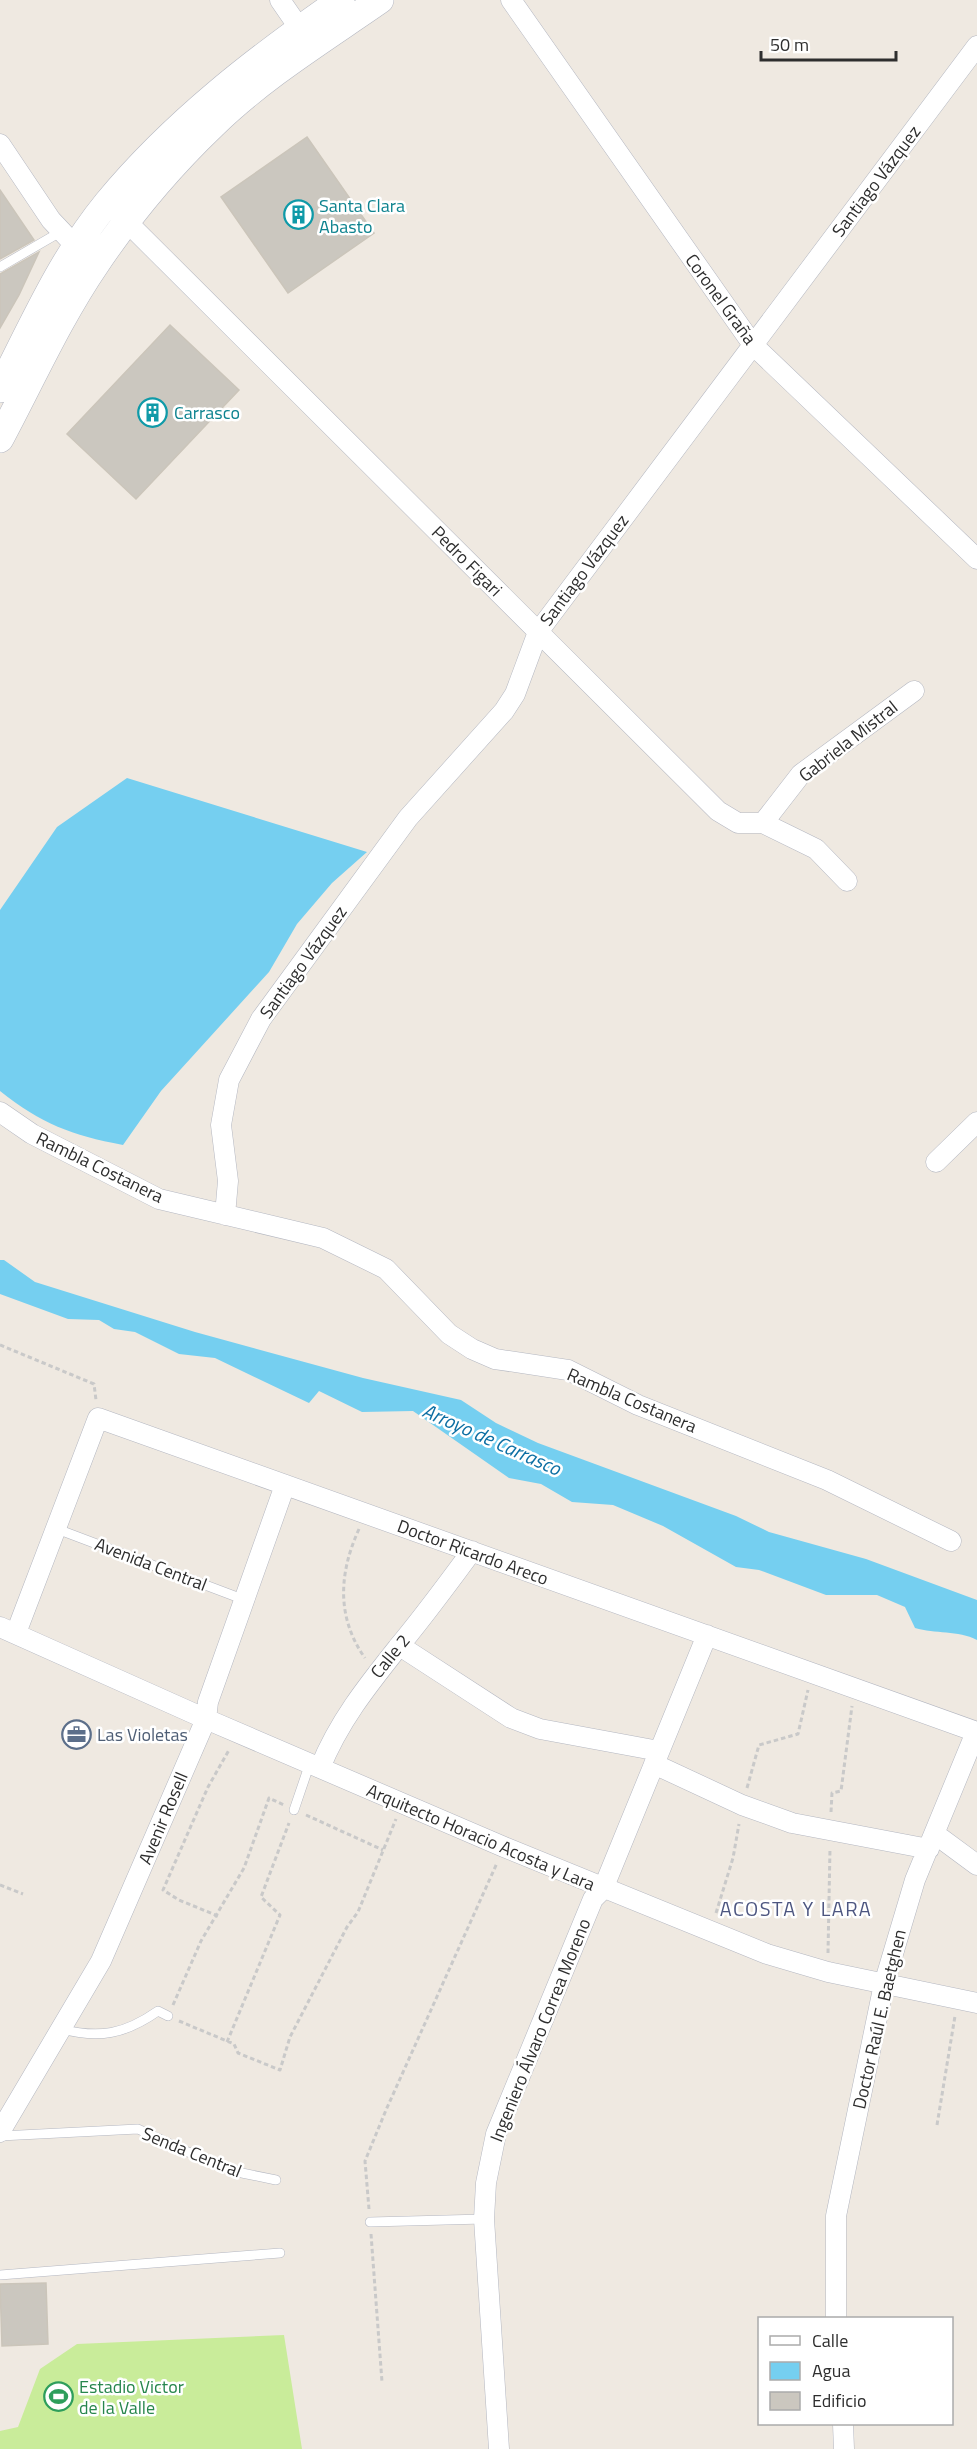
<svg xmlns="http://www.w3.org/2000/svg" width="977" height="2449" font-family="'Titillium Web',sans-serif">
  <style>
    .pitch { fill: #c9ec9a }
    .water { fill: #75cff0 }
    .building { fill: #cbc7bf; stroke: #cbc5ba; stroke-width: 1.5 }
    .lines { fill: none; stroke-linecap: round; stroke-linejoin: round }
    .service-casing { stroke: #b4b7c1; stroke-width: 10 }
    .minor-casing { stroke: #b4b7c1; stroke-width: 21 }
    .secondary-casing { stroke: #b4b7c1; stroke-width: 28 }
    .path { stroke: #c9c9c9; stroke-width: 3; stroke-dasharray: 4.5 3; stroke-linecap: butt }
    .service { stroke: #fff; stroke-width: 9 }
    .minor { stroke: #fff; stroke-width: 20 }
    .secondary { stroke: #fff; stroke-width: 27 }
    .labels { text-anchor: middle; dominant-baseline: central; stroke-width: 5; stroke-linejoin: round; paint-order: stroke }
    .street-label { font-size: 18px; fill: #2e2e2e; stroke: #fff }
    .culture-label { font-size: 18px; fill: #0d838f; stroke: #fff; text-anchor: start }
    .service-label { font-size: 18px; fill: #4e5e75; stroke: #fff; text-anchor: start }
    .leisure-label { font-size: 18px; fill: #27864d; stroke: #fff; text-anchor: start }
    .water-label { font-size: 20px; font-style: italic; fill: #0d6fa3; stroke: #fff }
    .neighbourhood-label { font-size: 20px; letter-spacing: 1.5px; fill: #4d5680; stroke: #fff }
  </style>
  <rect width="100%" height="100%" fill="#efe9e1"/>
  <path class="pitch" d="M284,2335L302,2449H0V2431L18,2427L40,2369L77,2344Z"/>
  <path class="water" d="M127,778L367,852L332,883L297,924L269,972L161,1091L123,1145C71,1135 42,1124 0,1091V910L57,827Z
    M0,1260H4L35,1282L195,1332L363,1378L461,1400L496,1423L538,1443L736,1516L769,1532L866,1559L977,1600V1640C958,1630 935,1634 915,1628L905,1607L877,1595H826L759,1570L736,1567L663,1526L613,1505L572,1502L541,1484L509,1478L413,1411L362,1412L319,1391L309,1403L215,1358L179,1354L135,1332L114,1329L99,1320L68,1319L0,1294Z"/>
  <path class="building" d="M307,137L374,233L288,293L221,197Z
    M0,190L34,240L0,259Z
    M39,252L19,295L0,328V274Z
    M170,325L239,390L136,499L67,434Z
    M46,2283L48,2344L2,2346L0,2284Z"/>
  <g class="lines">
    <defs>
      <path id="service" d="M0,267L62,231
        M57,1529L245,1600
        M294,1810L310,1763
        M61,2029C100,2039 125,2034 158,2011L168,2016
        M0,2136L138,2129L188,2152L242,2173L276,2180
        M370,2222L484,2219
        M0,2275L280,2253"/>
      <path id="minor" d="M280,0L300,29
        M511,0L753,345L977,559
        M0,144L51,220L84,255
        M118,213L718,811L738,823H763L816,849L847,881
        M763,823L801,774L914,691
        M0,1112L32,1134L159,1199L323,1238L386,1269L449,1334L472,1349L495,1359L568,1370L638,1405L827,1480L951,1541
        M936,1162L977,1122
        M225,1215L228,1181L221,1125L229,1080L261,1019L408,818L504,711L515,694L538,632L977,46
        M0,1627L206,1719L504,1847L767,1954L828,1972L977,2003
        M16,1633L98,1418L977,1732
        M400,1646L511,1718L540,1729L659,1751
        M654,1764L742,1805L792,1823L929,1849
        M320,1768C339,1721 368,1685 399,1646C425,1615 448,1583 472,1551
        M935,1834L977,1865
        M0,2132L101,1961L206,1719L208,1702L285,1485
        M836,2318V2216L884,1984L915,1880L976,1732
        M843,2424L844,2449
        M499,2449L484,2219L486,2183L496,2134L593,1899L603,1889L707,1635"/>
      <path id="secondary" d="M0,389C32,326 62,258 107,203C174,122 256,59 341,0
        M0,439C31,381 59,318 96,264C129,215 170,166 213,125C262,77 324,39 380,0"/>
    </defs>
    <use href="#service" class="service-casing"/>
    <use href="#minor" class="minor-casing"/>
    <use href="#secondary" class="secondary-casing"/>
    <path class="path" d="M0,1345L94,1384L96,1400
      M359,1529C339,1573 336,1617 365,1658
      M747,1788L759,1745L798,1734L808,1690
      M831,1812L832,1793L841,1791L852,1706
      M306,1815L383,1850
      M0,1885L23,1894
      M716,1913L733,1858L739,1824
      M218,1916L179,1900L163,1890L208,1787L229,1750
      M828,1953L830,1848
      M173,2005L201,1941L244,1868L269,1798L284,1805
      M179,2021L234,2044L238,2053L280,2070L290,2037L347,1927L358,1912L396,1819
      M227,2042L280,1915L261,1897L289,1823
      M937,2125L955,2016
      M369,2209L365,2161L386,2110L497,1863
      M371,2234L382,2382"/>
    <use href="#service" class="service"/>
    <use href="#minor" class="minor"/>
    <use href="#secondary" class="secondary"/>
  </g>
  <defs>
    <symbol id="building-ring" viewBox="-11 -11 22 22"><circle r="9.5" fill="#fff" stroke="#0f9aa8" stroke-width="1.5"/><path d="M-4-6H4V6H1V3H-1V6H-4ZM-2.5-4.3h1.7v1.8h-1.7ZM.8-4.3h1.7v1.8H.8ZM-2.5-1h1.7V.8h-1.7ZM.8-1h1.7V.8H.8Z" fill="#0f9aa8"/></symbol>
    <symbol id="office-ring" viewBox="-11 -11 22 22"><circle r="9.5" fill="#fff" stroke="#5c6f8a" stroke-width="1.5"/><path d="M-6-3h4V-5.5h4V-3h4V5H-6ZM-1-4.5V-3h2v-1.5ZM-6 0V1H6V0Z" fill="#5c6f8a"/></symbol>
    <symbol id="stadium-ring" viewBox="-11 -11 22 22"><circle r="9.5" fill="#fff" stroke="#2e9e5b" stroke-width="1.5"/><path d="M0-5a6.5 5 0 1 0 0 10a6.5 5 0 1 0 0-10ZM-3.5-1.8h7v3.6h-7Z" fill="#2e9e5b"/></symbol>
  </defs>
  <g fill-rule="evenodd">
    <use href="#building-ring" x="282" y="198" width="33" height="33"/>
    <use href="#building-ring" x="136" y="396" width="33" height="33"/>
    <use href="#office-ring" x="60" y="1718" width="33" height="33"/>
    <use href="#stadium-ring" x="42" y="2380" width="33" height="33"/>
  </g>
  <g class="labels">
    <g class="street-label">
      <text transform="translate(876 181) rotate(-53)">Santiago Vázquez</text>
      <text transform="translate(721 299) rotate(54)">Coronel Graña</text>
      <text transform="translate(467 561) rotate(45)">Pedro Figari</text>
      <text transform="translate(584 570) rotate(-53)">Santiago Vázquez</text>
      <text transform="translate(848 741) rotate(-38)">Gabriela Mistral</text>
      <text transform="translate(303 962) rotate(-54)">Santiago Vázquez</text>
      <text transform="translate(100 1167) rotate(26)">Rambla Costanera</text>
      <text transform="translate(632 1400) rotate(23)">Rambla Costanera</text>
      <text transform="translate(473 1552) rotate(20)">Doctor Ricardo Areco</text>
      <text transform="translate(151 1564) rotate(21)">Avenida Central</text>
      <text transform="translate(390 1656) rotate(-51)">Calle 2</text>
      <text transform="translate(163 1818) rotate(-67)">Avenir Rosell</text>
      <text transform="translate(481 1837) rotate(23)">Arquitecto Horacio Acosta y Lara</text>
      <text transform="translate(879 2019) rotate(-77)">Doctor Raúl E. Baetghen</text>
      <text transform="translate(540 2030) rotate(-68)">Ingeniero Álvaro Correa Moreno</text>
      <text transform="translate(192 2152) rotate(22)">Senda Central</text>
    </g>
    <g class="culture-label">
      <text x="319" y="205">Santa Clara<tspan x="319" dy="21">Abasto</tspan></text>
      <text x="174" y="412">Carrasco</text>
    </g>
    <g class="service-label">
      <text x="97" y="1734">Las Violetas</text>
    </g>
    <g class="leisure-label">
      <text x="79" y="2386">Estadio Victor<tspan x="79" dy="21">de la Valle</tspan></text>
    </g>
    <g class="water-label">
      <text transform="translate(492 1439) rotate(24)">Arroyo de Carrasco</text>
    </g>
    <g class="neighbourhood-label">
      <text x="796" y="1908">ACOSTA Y LARA</text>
    </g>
  </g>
  <rect x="758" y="2317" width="195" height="108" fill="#ffffff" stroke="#ababab" stroke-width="1.5"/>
  <rect x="770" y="2336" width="30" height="9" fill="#ffffff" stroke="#ababab" stroke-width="1.5"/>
  <text x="812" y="2347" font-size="18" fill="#2e2e2e">Calle</text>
  <rect x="770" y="2362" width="30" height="18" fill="#75cff0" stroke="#ababab" stroke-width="1.5"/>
  <text x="812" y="2377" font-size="18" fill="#2e2e2e">Agua</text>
  <rect x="770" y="2392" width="30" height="18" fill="#cbc7bf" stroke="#ababab" stroke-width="1.5"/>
  <text x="812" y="2407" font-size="18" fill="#2e2e2e">Edificio</text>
  <path d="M761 51v9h135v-9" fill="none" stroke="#2e2e2e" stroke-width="3"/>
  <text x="770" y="51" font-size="18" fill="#2e2e2e" stroke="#ffffff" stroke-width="4.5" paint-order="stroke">50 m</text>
</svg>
